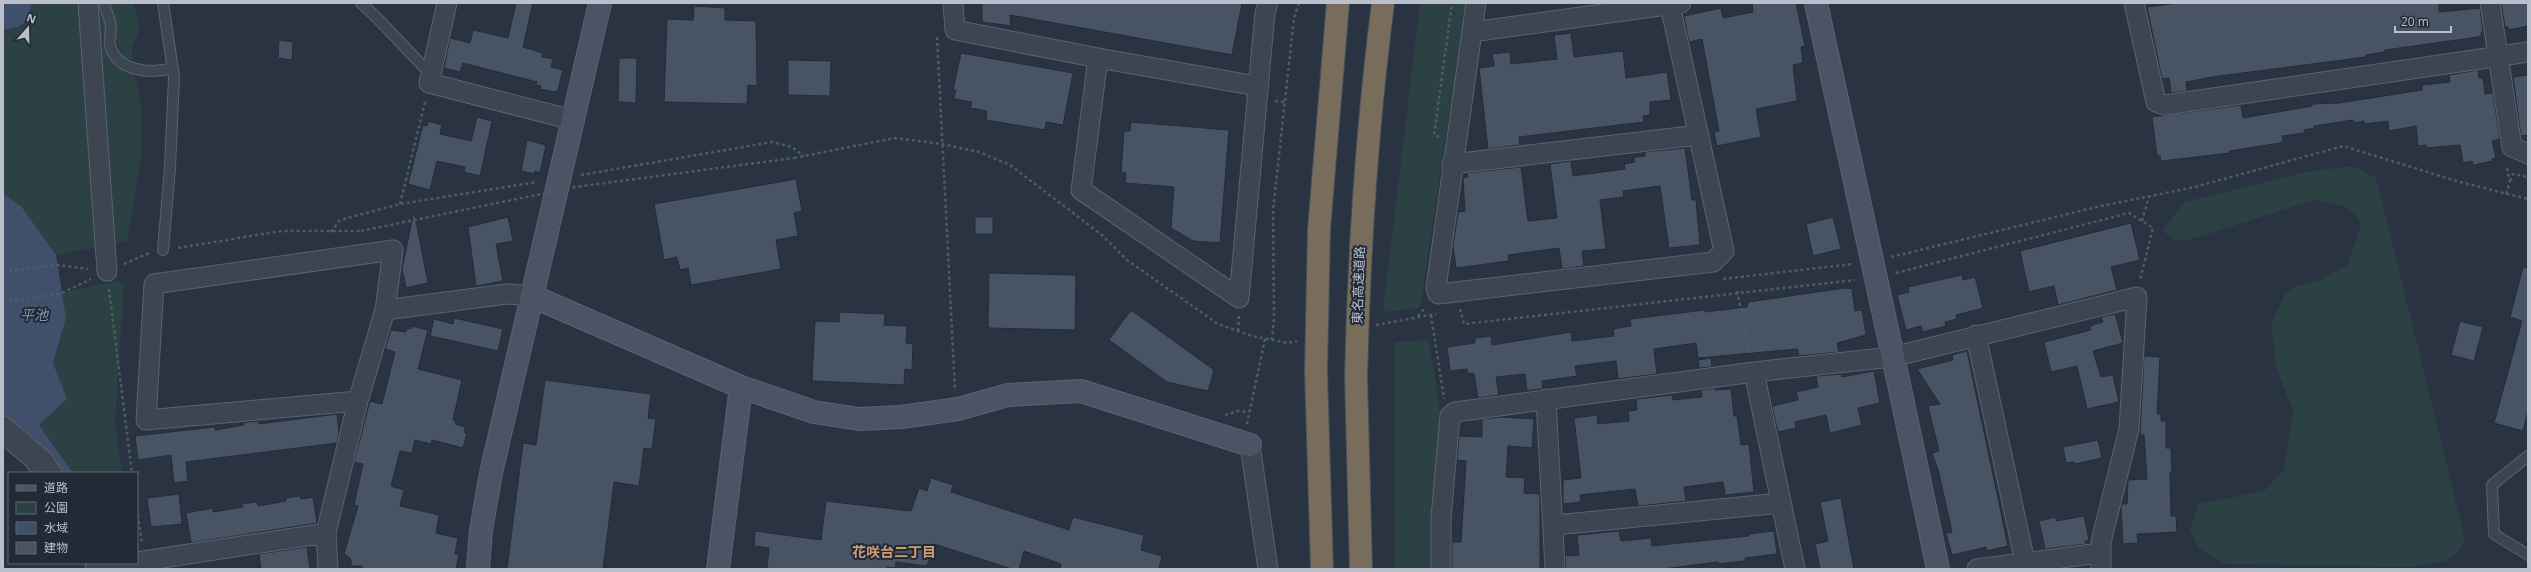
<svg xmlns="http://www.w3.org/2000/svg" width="2531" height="572" font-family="'Open Sans','Noto Sans JP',sans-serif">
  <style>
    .green { fill: #2c4144 }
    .water { fill: #404f6a }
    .building { fill: #485363; stroke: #242c39 }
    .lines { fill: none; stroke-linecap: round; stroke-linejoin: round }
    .lane-casing { stroke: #5b636f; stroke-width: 12 }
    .street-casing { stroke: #5b636f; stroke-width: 21 }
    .secondary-casing { stroke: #5b636f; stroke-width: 24 }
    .highway-casing { stroke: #48505c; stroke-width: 24 }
    .path { stroke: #4b5e61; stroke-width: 2.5; stroke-dasharray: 3 3; stroke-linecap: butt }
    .lane { stroke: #3d4552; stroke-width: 10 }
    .street { stroke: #3d4552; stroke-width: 19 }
    .secondary { stroke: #4b5464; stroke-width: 22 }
    .highway { stroke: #776d5a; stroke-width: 22 }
    .highway-bridge-casing { stroke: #48505c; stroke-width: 24; stroke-linecap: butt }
    .path-bridge { stroke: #4b5e61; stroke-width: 2.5; stroke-dasharray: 3 3; stroke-linecap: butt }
    .highway-bridge { stroke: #776d5a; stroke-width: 22 }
    .labels { text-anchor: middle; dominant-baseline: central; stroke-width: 4; stroke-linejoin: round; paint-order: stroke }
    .street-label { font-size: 13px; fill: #bac0cb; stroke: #222a37 }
    .water-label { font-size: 14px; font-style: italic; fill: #8495b1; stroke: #222a37 }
    .neighbourhood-label { font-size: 14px; font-weight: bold; fill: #d09d70; stroke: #222a37 }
  </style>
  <rect width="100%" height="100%" fill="#293342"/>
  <path class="green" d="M32,3H100L106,24L104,42L109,55L118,66L134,73C151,132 137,183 127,241L56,255L21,206L3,194V30L13,28L30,17Z
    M109,3H134L140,29L132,47V62L124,59C114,41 114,23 109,3Z
    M1420,3H1466L1420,308L1383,312Z
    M2352,166L2376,178L2465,538L2459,552L2446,561L2414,567L2226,564L2199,549L2190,530L2199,504L2264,491L2284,470L2293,412L2276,366L2271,324L2284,296L2295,287L2321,280L2347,265L2361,226L2355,213L2343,206L2314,200L2186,241L2172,239L2163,230L2185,202L2306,172Z
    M117,281L124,285L115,423L122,473H73L39,425L67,399L53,363L66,318L62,293Z
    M1429,340L1440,411L1434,569H1395L1394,342Z"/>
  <path class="water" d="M3,3H32C28,23 24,27 3,30Z
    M3,194L21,206L56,255L66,318L53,363L67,399L39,425L73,473H52L3,426Z"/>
  <path class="building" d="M516,3H533L523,47L543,53L542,57L553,59L551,67L563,70L558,90L555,92L540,89L541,86L536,85L537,82L463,63L460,72L444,68L450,38L470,43L473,30L508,38Z
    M982,3H1242L1232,55L1010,15L1011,26L982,22Z
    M1752,3H1796L1805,46L1801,47L1803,63L1793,65L1797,101L1756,109L1761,137L1717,146L1714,132L1719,131L1702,39L1689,42L1684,16L1721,8L1723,18L1753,12Z
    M2179,3H2439V12L2480,8L2483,32L2481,33V36L2471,38L2385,50V52L2366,55V57L2212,77L2186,82L2187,91L2171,93L2169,78L2162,79L2147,7Z
    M2501,3H2528V26L2508,30V27H2505Z
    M694,6L725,8V20L756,21L757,86L748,85L747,104L664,102L667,19L693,20Z
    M1571,33L1574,57L1623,51L1626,78L1667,72L1671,100L1650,102V115L1643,116L1644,122L1519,137L1520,145L1488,149L1479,68L1494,66L1492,54L1510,52L1511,64L1557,59L1554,35Z
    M279,40L293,42L292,60L278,58Z
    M961,53L1073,73L1063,125L1046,122L1045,130L986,120L987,111L970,108L972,102L954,99L956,90H953Z
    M619,58H637L636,103L618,102Z
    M788,60L831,61L830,96L788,95Z
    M2478,70L2479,78H2483L2485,94L2493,93L2500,139L2492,141L2496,158L2492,159L2493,161L2473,165L2472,161L2463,163L2460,145L2426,148V145L2418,146L2416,126L2389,131L2388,121L2364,124V121L2354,123L2353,120L2314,126L2315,128L2304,130L2305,133L2282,136L2283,140L2280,143L2229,151L2230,153L2161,161L2160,156H2157L2152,117L2241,105L2243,118L2312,106V104L2339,103L2422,90V85L2450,82L2449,75Z
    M2528,75V135L2521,136L2513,77Z
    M477,117L492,121L480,176L464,172L465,167L437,161L430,190L408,184L423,125L427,126L428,121L442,125L440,134L471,141Z
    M1131,122L1229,130L1220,243L1193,241L1171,228L1174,187L1125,183L1126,173L1121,172L1124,131H1130Z
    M527,140L546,145L540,173L535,171V174L521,171Z
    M1685,148L1692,200H1696L1700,245L1669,248L1660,186L1623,191L1624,197L1600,200L1606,249L1582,251L1584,266L1562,269L1559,248L1508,255L1509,261L1456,268L1453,246L1458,212L1465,211L1463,178L1468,177L1467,173L1521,167L1528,221L1557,218L1550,164L1571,161L1573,176L1625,169L1624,164L1635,162L1634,157L1645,156V152Z
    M796,179L802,211L794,213L798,236L776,240L781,269L691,285L688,268L680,270L677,257L664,260L654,204Z
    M414,211L428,283L406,288L402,269Z
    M508,217L513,241L496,244L503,281L476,286L468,227Z
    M975,217H993V234H975Z
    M1833,217L1841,249L1813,256L1806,224Z
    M2131,223L2140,260L2111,267L2117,290L2058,305L2054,286L2029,292L2020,251Z
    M2523,267L2528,268V411L2523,431L2494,423L2522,321L2510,317Z
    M989,273L1076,275L1075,330L988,328Z
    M1962,275L1963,280L1975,277L1983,308L1956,315L1957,319L1945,322L1946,326L1923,332L1921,326L1906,330L1897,295L1909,292L1908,287Z
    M1845,288L1852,289L1855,311L1862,310L1866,335L1837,343L1839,352L1799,356L1797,349L1698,358L1696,343L1654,349L1657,374L1618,379L1616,361L1575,366L1577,376L1542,381L1543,389H1541L1527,391L1525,374L1496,377L1499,395L1478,398L1474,373L1468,374L1467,369L1450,371L1447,347L1475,343V338L1491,336L1492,345L1571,332L1572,341L1614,336L1613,329L1631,326L1630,319L1705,310V312L1747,307L1748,302Z
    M1131,310L1214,370L1208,391L1167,382L1109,340Z
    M840,312L885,314L884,325L907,326L906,343L913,344L912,370L905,369L904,385L812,381L815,321L839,322Z
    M2115,314L2123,343L2093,351L2101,377L2113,375L2119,402L2087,409L2077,366L2051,372L2044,342L2091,330L2090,326L2103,322L2101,317Z
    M454,318L503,329L498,351L430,336L434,319L453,324Z
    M2460,321L2483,327L2474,361L2451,355Z
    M411,326L428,330L418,369L462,380L453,420L456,421L455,424L465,427L464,432L467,433L463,448L432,440L431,444L415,440L412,453L400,451L391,486L404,490L400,506L439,515L436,533L458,538L455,554L459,555L456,569H362V566H351V559L344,554L358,506L354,505L363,464L354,462L370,401L382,404L395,352L385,349L391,330L406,332L407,328L411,329Z
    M1967,351L2008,546L1987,551L1986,547L1952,555L1946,533L1952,532L1939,473L1932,453L1939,451L1928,406L1940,404L1917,369L1953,360L1952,355Z
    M2144,356L2160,357L2157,414H2161V421H2166V448H2171L2172,472H2170L2171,516H2176L2177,532L2137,534L2138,543L2123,544L2121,508L2122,504H2127L2128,480L2147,479L2144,435H2140Z
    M1711,358L1712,367L1699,368L1698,360Z
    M1874,371L1880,403L1858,408L1862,425L1830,433L1826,415L1795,422L1796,428L1778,432L1772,406L1798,400L1796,392L1818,387L1816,376L1842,374V377Z
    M545,380L651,394L648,418L656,419L652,449L644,448L639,486L614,482L603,569H507L523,443L536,445Z
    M1715,388V390L1731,389L1734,416H1737L1741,445L1749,444L1754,492L1725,495L1723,482L1684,487L1686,501L1638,506L1635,489L1580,495L1581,502L1563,504V480L1581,478L1574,418L1597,415L1598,424L1629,421L1628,411L1637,410L1636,399L1672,395L1673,400L1702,397L1701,390Z
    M337,414L339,433L337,443L186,462L188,481L174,483L171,455L138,460L135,436L215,427V430L244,425V423L249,422L258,421L259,424Z
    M1503,417L1534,419L1532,448L1508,446L1506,477L1525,478L1524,493L1540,494V569H1452V542H1461L1466,461L1457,460L1459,436L1482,437V419Z
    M2098,440L2102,458L2075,464L2074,462L2066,463L2063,447Z
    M931,478L953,485L951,492L1069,530L1073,517L1144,535L1141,550L1162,556L1159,569H1060L1061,564L1024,551L1019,569H1012L934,544L927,566L896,562L895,568L887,567V569H767L769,548L754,546L755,531L821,540L826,501L911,511L919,488L927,491Z
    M179,494L182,524L151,527L147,498Z
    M300,496L301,499L313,497L317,523L191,543L186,513L213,508V512L243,507L242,504L257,502L258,506L286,501V498Z
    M1841,498L1854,569H1820L1815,544L1828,541L1820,502Z
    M2084,516L2089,540L2085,541L2086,544L2045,549L2039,521L2056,517V521Z
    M1619,531L1621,541L1651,538L1652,546L1749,536V534L1774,531L1777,554L1745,558V561L1718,564V562L1663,569H1566L1565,556L1579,555L1577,535Z
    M307,547L310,569H261L259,554Z"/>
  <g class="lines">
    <defs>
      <path id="lane" d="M104,3C106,11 110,19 111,27C111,33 109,40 110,45C117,72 151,74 173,68
        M163,3L174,77L170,168L163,250
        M361,3C386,25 407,51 431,74
        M3,439L31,463L38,473
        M2528,456L2492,485L2494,534L2528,555"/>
      <path id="street" d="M88,3L107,271
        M447,3L429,83L573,120
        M953,3L955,30L1098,58L1257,86
        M1476,3L1436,288L1438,294L1713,262L1724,251L1670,5
        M2134,3L2156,102L2165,105L2528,52
        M2490,3L2512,147L2528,154
        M1472,32L1681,3
        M1098,58L1081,190L1239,298L1265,13L1268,3
        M1452,164L1699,135
        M385,310L507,294L532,296
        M1976,335L2025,562
        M1754,372L1795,569
        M1546,399L1555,569
        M3,426L43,460L52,473
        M1250,445L1268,569
        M1555,525L1781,503
        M137,562L326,533
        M95,569L130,563
        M328,569L326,533L358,401L385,310L393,250L154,284L146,420L358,401
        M1441,569V518L1450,416L1455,412L1754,372L1892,357L2137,297L2129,429L2101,542V569
        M1977,569L2100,553"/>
      <path id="secondary" d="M1816,3C1857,192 1899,380 1938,569
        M532,296L741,387L814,412L859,419L901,417L958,409L1008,395L1081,391L1250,445
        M478,569L481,530L491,473L600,3
        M718,569L741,387"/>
      <path id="highway" d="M1316,372L1322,569
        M1356,376L1361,569"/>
    </defs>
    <use href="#lane" class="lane-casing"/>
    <use href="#street" class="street-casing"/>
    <use href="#secondary" class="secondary-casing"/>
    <use href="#highway" class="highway-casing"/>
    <path class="path" d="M937,37L955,390
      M1275,101L1286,102
      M1439,137L1434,135L1452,3
      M794,158L895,138L942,144L979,152L1010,165L1102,235L1127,260L1218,324L1252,336L1288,343L1297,341
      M581,175L772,142L792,147L804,156
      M2510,181L2513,174L2528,177
      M2506,194L2510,181L2507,171L2508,165
      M400,204L425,102
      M2142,221L2149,196
      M331,232L340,220L400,204L537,182
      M178,248L281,231H361
      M1891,257L2101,206L2195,187L2343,146L2460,182L2528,199
      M124,264L149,253
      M3,272L57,265L88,269
      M1896,273L2129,213L2153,228L2140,280
      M1723,279L1852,264
      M109,289L132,473
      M1737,291L1750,354
      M3,302L62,293L91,279
      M1460,309L1464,324L1855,280
      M1431,315L1444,399
      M1418,316L1425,308
      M1376,325L1436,314
      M1238,331L1239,315
      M1272,340L1274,318L1273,210L1294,18L1299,3
      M1225,415L1238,411L1249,412
      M1247,424L1265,339
      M137,509L142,543"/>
    <use href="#lane" class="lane"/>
    <use href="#street" class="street"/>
    <use href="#secondary" class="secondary"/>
    <use href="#highway" class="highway"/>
    <defs>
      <path id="highway-bridge" d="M1316,372L1319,229L1338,3
        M1356,376C1359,251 1367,127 1383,3"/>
    </defs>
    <use href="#highway-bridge" class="highway-bridge-casing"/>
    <path class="path-bridge" d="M361,231L575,187L794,158"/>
    <use href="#highway-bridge" class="highway-bridge"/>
  </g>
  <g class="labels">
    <g class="street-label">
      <text transform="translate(1358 285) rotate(-88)">東名高速道路</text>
    </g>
    <g class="water-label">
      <text x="34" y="314">平池</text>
    </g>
    <g class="neighbourhood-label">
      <text x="894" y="551">花咲台二丁目</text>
    </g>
  </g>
  <rect width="2531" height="572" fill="none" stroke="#bac0cb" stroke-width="8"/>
  <rect x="8" y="472" width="130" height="92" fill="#222a37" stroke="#5f6672"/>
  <rect x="16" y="485" width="20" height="6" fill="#4b5464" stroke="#5f6672"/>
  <text x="44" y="492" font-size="12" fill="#bac0cb">道路</text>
  <rect x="16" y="502" width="20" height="12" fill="#2c4144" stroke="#5f6672"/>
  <text x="44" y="512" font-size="12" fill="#bac0cb">公園</text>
  <rect x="16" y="522" width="20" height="12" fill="#404f6a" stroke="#5f6672"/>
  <text x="44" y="532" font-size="12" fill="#bac0cb">水域</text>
  <rect x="16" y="542" width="20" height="12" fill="#485363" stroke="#5f6672"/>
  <text x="44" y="552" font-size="12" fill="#bac0cb">建物</text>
  <g transform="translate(28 28) rotate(20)" stroke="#222a37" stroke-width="3" paint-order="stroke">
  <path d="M0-3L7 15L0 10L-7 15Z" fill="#bac0cb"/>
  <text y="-6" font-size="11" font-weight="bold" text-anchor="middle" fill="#bac0cb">N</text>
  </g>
  <path d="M2395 26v6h56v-6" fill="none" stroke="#bac0cb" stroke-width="2"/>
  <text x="2401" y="26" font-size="12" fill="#bac0cb" stroke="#222a37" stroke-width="3" paint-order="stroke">20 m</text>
</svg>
